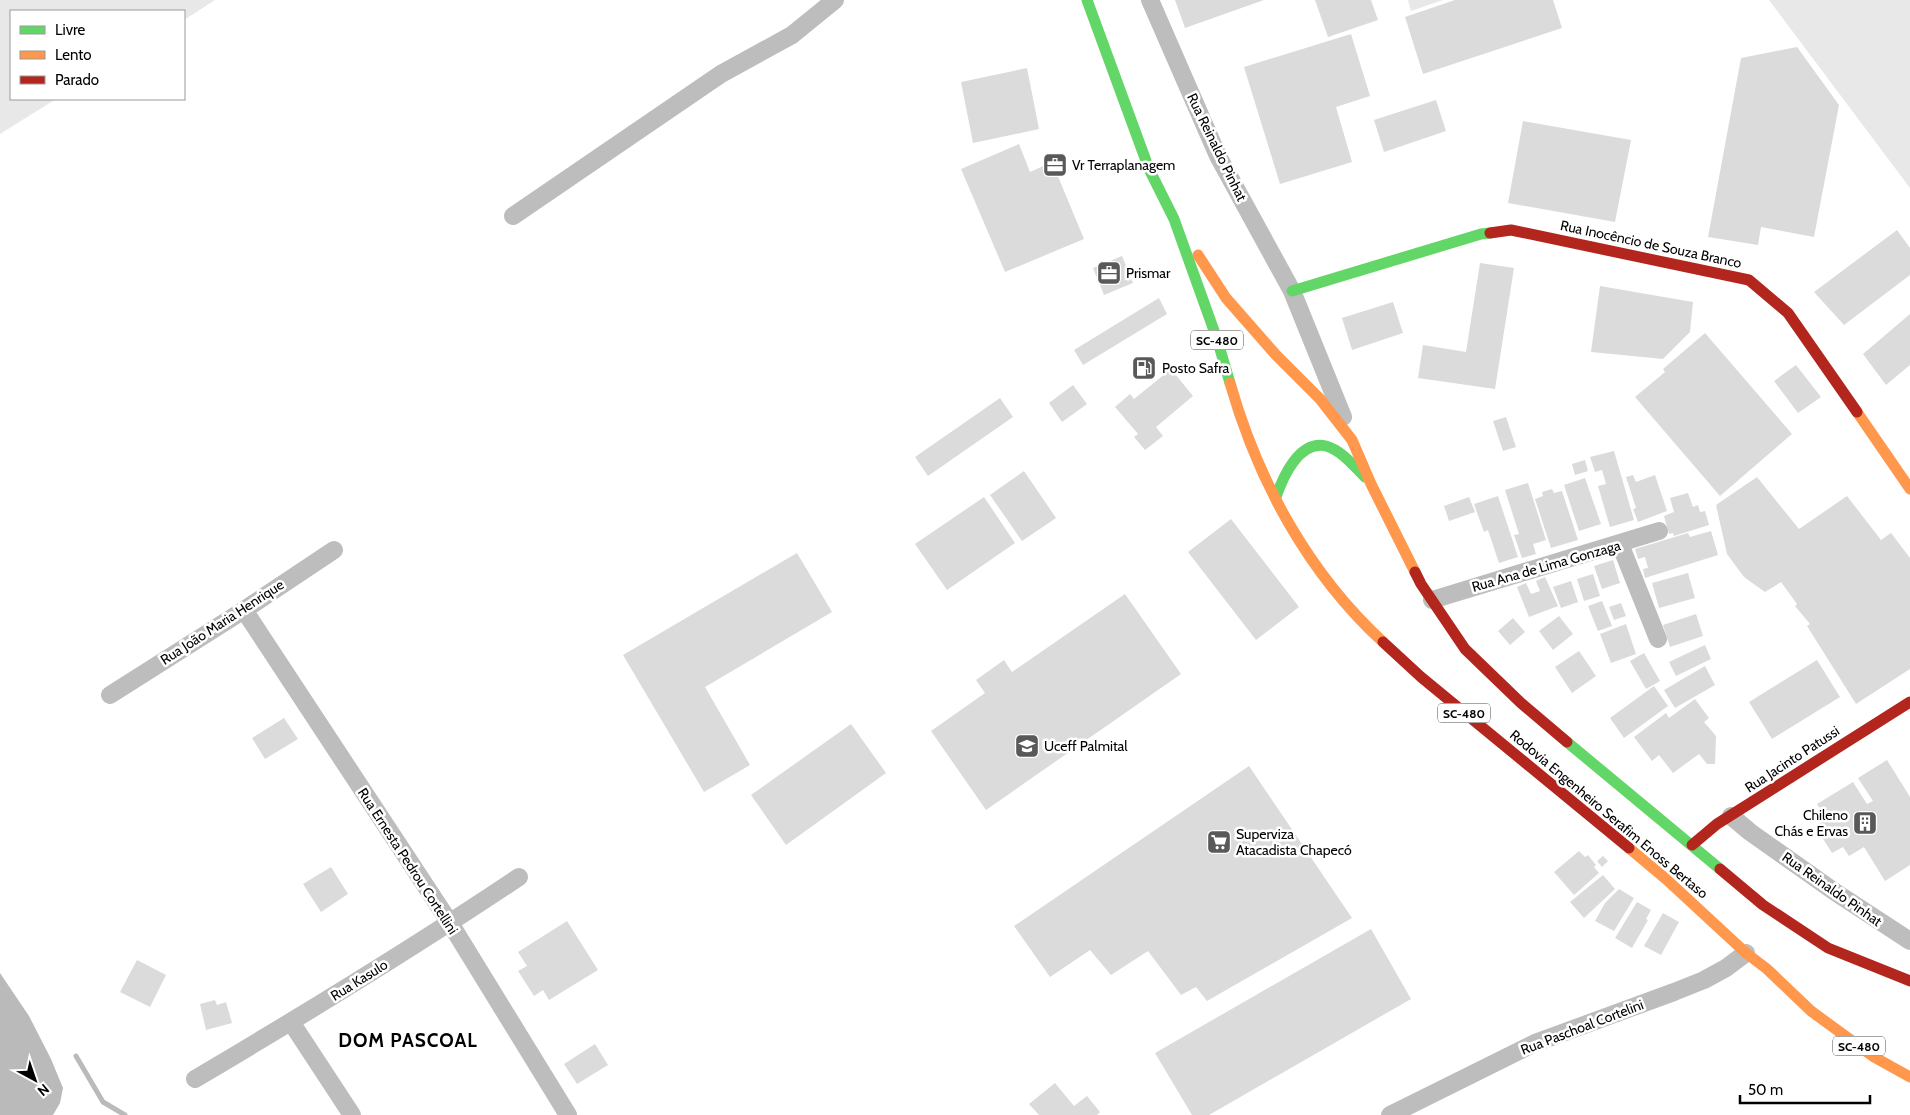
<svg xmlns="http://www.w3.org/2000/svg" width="1910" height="1115" font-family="Cabin,sans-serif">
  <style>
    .green { fill: #e8e8e8 }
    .water { fill: #bababa }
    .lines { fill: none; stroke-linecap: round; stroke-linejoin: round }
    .stream { stroke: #bababa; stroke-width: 5 }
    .building { fill: #dbdbdb }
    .street { stroke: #bdbdbd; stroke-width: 18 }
    .fast { stroke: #63d668; stroke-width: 11 }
    .slow { stroke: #ff974d; stroke-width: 11 }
    .jam { stroke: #b3261e; stroke-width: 11 }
    .labels { text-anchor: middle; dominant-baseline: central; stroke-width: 5; stroke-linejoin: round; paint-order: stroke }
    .shield { fill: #fff; stroke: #4c4c4c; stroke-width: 1 }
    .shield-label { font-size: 12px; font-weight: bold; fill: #000 }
    .street-label { font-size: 14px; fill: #000; stroke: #fff }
    .poi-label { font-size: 14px; fill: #000; stroke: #fff; text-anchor: start }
    .district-label { font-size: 19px; font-weight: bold; letter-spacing: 1px; fill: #000; stroke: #fff }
  </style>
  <rect width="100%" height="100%" fill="#fff"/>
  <path class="green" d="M0,0H215L184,20V11H11V99H56L0,134Z
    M1408,0H1443L1411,11Z
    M1769,0H1910V188Z"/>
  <path class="water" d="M0,973L29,1016L51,1059L63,1088L60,1103L53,1115H0Z"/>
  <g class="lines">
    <path class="stream" d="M76,1056L103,1102L125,1115"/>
  </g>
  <path class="building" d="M1175,0H1264L1185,28Z
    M1315,0H1371L1378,20L1328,37Z
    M1455,0H1553L1562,28L1423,74L1405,17Z
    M1351,34L1370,96L1336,107L1352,162L1280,184L1244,67Z
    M1797,47L1839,105L1814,237L1761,227L1758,245L1708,237L1741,58Z
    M1027,68L1039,129L973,143L961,82Z
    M1436,100L1446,131L1384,152L1374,120Z
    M1523,121L1631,140L1615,222L1508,203Z
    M1019,144L1030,172L1052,162L1084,239L1005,272L961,169Z
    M1897,230L1910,248V275L1844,325L1814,292Z
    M1122,256L1133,283L1104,295L1093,268Z
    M1480,263L1514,268L1495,389L1418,378L1423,345L1466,352Z
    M1600,286L1693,302L1690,332L1663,359L1591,352Z
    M1159,298L1167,314L1083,365L1074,350Z
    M1393,302L1403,333L1352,350L1342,318Z
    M1910,314V365L1886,385L1863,354Z
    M1705,333L1792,434L1720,496L1635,397L1665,372L1663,369Z
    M1796,365L1821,397L1798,413L1774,381Z
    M1171,369L1193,396L1156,427L1163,436L1145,450L1134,437L1138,434L1115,407L1130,394L1134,399Z
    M1073,385L1087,404L1062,422L1049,403Z
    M1000,398L1013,417L928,476L915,457Z
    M1506,417L1516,447L1503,451L1493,421Z
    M1614,451L1634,520L1610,527L1598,486L1606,484L1602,470L1595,472L1590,457Z
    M1585,460L1588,471L1575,475L1572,464Z
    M1024,471L1056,518L1022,541L990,495Z
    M1633,475L1636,482L1655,475L1667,511L1638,522L1633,509L1636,508L1626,477Z
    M1757,477L1799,529L1847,496L1881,540L1891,533L1910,558V669L1856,704L1807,626L1810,624L1795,606L1797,604L1781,582L1765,592L1744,577L1727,554L1716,505Z
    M1585,478L1601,524L1579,531L1564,485Z
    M1528,483L1546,540L1533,544L1536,554L1522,558L1514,535L1519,534L1505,490Z
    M1552,489L1554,493L1562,491L1578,540L1551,548L1535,499L1543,496L1542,492Z
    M1688,493L1693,507L1698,505L1700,512L1705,511L1709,525L1674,536L1673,533L1669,534L1664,516L1674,512L1670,498Z
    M1498,496L1518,557L1499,563L1488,530L1484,532L1474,504Z
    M984,497L1015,543L947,590L915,544Z
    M1469,497L1475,512L1449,521L1444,506Z
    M1231,519L1299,607L1256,640L1188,552Z
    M1711,531L1718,555L1645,578L1643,569L1648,568L1645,557L1638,559L1635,549L1688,533L1690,537Z
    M797,553L832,612L705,687L750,765L704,792L623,655Z
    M1613,560L1620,583L1602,589L1594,566Z
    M1688,573L1695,598L1659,608L1652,583Z
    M1593,574L1600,596L1584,601L1577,579Z
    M1545,577L1558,606L1529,617L1517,587L1526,583L1531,594L1540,591L1536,581Z
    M1571,581L1578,602L1561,608L1553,587Z
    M1125,594L1181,674L986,810L931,731L985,693L976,680L1004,660L1012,672Z
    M1602,601L1612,626L1598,631L1588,606Z
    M1621,603L1626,616L1614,620L1609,607Z
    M1696,614L1703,636L1670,647L1663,625Z
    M1559,616L1573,634L1553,650L1539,631Z
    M1513,618L1525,632L1510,645L1498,631Z
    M1626,624L1636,654L1611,663L1600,634Z
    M1705,645L1711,659L1676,676L1669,662Z
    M1579,651L1596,676L1572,693L1555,667Z
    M1644,653L1660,681L1646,689L1630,661Z
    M1817,660L1840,697L1772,739L1749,702Z
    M1705,666L1715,685L1675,708L1664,690Z
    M1654,686L1668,706L1624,738L1610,718Z
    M1695,699L1709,718L1704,722L1716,736L1715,764H1707L1699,754L1673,773L1659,755L1652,761L1634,737L1666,713L1669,718Z
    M284,718L298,739L265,759L252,738Z
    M851,724L886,773L786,845L751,795Z
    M1887,760L1910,797V865L1885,881L1864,847L1849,856L1843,847L1832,853L1815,826L1826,819L1817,804L1853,782L1867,804L1873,801L1858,778Z
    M1249,766L1352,918L1207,1001L1196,987L1181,995L1148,951L1111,975L1090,950L1050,977L1014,926Z
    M1579,851L1585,857L1588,855L1596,865L1594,867L1599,873L1574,895L1554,872Z
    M1603,856L1608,861L1602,867L1597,861Z
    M331,867L348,894L321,912L303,884Z
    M1603,875L1615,889L1584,918L1570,902Z
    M1619,889L1634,898L1614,931L1595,921L1605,903Z
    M1637,902L1651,910L1646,919L1648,920L1632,948L1615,938Z
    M1663,913L1679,922L1661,955L1644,946Z
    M567,921L598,970L549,1000L543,990L534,996L518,971L527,966L518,952Z
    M1371,929L1411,999L1209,1115H1192L1155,1053Z
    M137,960L166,975L150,1007L120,992Z
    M215,1000L217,1005L226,1002L232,1023L206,1030L200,1004Z
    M595,1044L608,1065L577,1084L564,1064Z
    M1055,1083L1074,1106L1087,1096L1100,1112L1097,1115H1039L1029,1104Z"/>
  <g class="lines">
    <path class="street" d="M1150,0L1218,156L1292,291L1343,417
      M513,216L721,74L792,35L835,0
      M1620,544L1658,639
      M1432,600L1659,531
      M244,610L450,923L568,1115
      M110,695L244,610L334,550
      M1731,816L1750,832L1835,892L1910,941
      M291,1022L352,1115
      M195,1079C305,1014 413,948 519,877
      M1390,1115L1535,1043L1674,992L1704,980L1726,968L1746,953"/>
    <path class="fast" d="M1087,0L1149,169L1174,219L1217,339L1230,383
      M1292,291L1481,234L1490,233
      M1276,497C1283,477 1299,440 1326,446C1341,450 1354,466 1365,477
      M1567,742L1720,869"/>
    <path class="slow" d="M1198,255L1226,298L1276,355L1320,399L1352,440L1371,484L1415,572
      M1230,383C1258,481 1308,573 1383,642
      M1857,412L1910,489
      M1629,848L1666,879L1746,953L1767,969L1811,1011L1874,1057L1910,1077"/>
    <path class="jam" d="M1490,233L1511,230L1749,280L1788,313L1857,412
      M1415,572L1421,584L1465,649L1521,703L1567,742
      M1383,642L1421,677L1629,848
      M1692,845L1717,824L1910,702
      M1720,869L1763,905L1828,948L1910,981"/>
  </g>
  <defs>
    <symbol id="office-square" viewBox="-11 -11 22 22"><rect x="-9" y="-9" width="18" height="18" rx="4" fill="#595959" stroke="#fff"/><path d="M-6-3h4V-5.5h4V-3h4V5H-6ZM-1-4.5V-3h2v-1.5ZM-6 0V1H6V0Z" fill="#fff"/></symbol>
    <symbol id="fuel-square" viewBox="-11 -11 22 22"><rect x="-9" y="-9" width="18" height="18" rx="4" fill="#595959" stroke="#fff"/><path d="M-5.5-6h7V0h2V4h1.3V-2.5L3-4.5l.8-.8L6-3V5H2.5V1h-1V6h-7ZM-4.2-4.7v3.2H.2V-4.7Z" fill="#fff"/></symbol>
    <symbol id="university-square" viewBox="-11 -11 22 22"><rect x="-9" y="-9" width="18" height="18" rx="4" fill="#595959" stroke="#fff"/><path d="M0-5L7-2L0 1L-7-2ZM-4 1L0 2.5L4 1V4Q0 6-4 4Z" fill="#fff"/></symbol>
    <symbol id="building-square" viewBox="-11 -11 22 22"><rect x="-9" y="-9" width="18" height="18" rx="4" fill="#595959" stroke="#fff"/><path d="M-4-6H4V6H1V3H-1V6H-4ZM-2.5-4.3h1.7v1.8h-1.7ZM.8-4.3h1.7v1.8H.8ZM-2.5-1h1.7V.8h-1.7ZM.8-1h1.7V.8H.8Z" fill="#fff"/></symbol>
    <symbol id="supermarket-square" viewBox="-11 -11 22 22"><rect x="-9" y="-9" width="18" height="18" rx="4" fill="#595959" stroke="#fff"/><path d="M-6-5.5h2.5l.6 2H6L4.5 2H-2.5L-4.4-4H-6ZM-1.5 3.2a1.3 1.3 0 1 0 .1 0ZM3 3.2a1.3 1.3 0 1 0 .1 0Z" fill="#fff"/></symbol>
  </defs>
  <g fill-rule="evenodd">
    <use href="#office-square" x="1041" y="151" width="28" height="28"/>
    <use href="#office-square" x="1095" y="259" width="28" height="28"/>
    <use href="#fuel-square" x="1130" y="354" width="28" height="28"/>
    <use href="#university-square" x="1013" y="732" width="28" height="28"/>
    <use href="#building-square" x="1851" y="809" width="28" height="28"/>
    <use href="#supermarket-square" x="1205" y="828" width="28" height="28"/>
  </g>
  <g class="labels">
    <g class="shield">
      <rect x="1191" y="330.5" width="52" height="19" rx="4"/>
      <rect x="1438" y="703.5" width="52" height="19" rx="4"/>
      <rect x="1833" y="1036.5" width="52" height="19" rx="4"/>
    </g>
    <g class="shield-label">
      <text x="1217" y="340">SC-480</text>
      <text x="1464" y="713">SC-480</text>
      <text x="1859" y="1046">SC-480</text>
    </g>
    <g class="street-label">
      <text transform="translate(1217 147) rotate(64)">Rua Reinaldo Pinhat</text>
      <text transform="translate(1651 244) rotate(12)">Rua Inocêncio de Souza Branco</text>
      <text transform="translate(1546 566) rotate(-16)">Rua Ana de Lima Gonzaga</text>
      <text transform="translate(222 622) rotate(-33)">Rua João Maria Henrique</text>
      <text transform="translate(1792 759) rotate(-33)">Rua Jacinto Patussi</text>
      <text transform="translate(1609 814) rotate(40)">Rodovia Engenheiro Serafim Enoss Bertaso</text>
      <text transform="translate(408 861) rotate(57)">Rua Ernesta Pedrou Cortellini</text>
      <text transform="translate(1832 889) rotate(35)">Rua Reinaldo Pinhat</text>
      <text transform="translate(359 980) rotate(-32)">Rua Kasulo</text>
      <text transform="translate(1582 1027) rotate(-21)">Rua Paschoal Cortelini</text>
    </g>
    <g class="poi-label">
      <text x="1072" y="165">Vr Terraplanagem</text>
      <text x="1126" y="273">Prismar</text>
      <text x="1162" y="368">Posto Safra</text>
      <text x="1044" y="746">Uceff Palmital</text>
      <text x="1848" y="815" text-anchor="end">Chileno<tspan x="1848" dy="16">Chás e Ervas</tspan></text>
      <text x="1236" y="834">Superviza<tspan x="1236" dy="16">Atacadista Chapecó</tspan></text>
    </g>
    <g class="district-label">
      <text x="408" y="1040">DOM PASCOAL</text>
    </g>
  </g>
  <rect x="10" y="10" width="175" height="90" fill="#ffffff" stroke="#999999"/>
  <rect x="20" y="26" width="25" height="8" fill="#63d668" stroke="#999999"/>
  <text x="55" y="35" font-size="15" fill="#000000">Livre</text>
  <rect x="20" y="51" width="25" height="8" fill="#ff974d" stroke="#999999"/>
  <text x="55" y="60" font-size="15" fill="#000000">Lento</text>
  <rect x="20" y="76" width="25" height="8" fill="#b3261e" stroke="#999999"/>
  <text x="55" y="85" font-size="15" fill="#000000">Parado</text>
  <g transform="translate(35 1080) rotate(140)" stroke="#ffffff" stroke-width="4" paint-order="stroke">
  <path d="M0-4L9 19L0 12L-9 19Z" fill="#000000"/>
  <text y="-8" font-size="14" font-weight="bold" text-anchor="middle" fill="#000000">N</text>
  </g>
  <path d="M1740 1095v8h130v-8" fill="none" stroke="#000000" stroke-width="2.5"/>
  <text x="1748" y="1095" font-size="15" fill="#000000" stroke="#ffffff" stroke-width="4" paint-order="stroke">50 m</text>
</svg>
